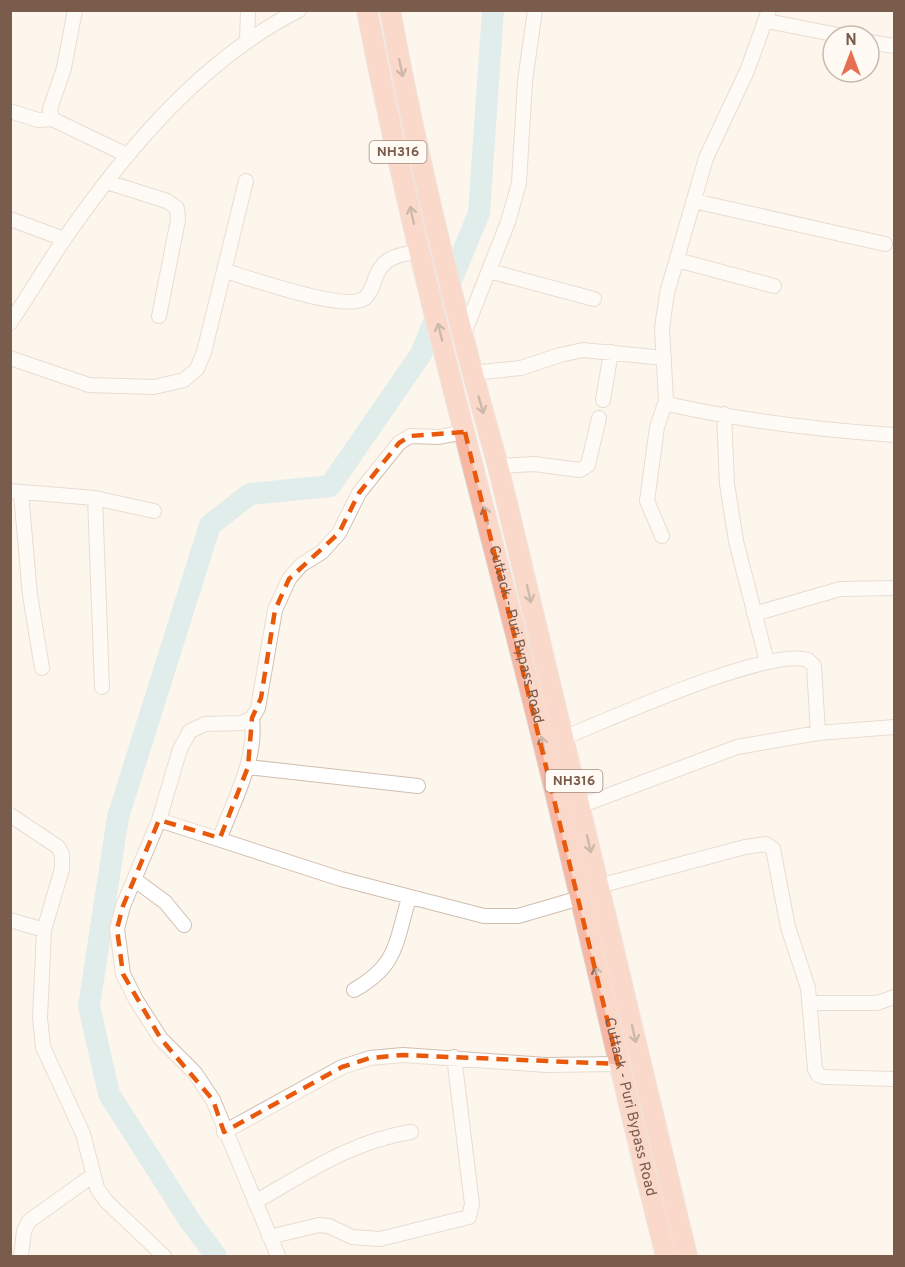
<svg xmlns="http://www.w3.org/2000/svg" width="905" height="1267" font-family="Overpass,sans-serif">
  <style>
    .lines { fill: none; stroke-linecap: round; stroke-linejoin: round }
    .river { stroke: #bfe3e8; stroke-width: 22 }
    .minor-casing { stroke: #d1beb0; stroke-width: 16 }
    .highway-casing { stroke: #dad1cd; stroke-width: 22 }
    .minor { stroke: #fff; stroke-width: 14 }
    .highway { stroke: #f7b7a3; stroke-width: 20 }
    .oneway { stroke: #936e5e }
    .marked { fill: none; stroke: #e8590c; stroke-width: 4.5; stroke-dasharray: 12 8; stroke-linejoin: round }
    .labels { text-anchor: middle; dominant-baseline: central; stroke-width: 5; stroke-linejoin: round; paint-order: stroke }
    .shield { fill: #fffaf3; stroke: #a28b7f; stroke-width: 1.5 }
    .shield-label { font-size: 14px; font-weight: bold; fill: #7a5c4d }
    .street-label { font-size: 15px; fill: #7a5c4d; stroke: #fffaf3 }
  </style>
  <rect width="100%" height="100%" fill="#fdf6ec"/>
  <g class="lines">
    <path class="river" d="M216,1256L190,1221L109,1094L89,1006L118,817L210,525L250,494L330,486L421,354L479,213L493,10"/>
    <defs>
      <path id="minor" d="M75,10L64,68L50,109L52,119L127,155
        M769,10L747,71L706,158L667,293L662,328L666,401L672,405C744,421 821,430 894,435
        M767,21L843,36
        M247,41L248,10
        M869,42L894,46
        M10,111L38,120L52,119
        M107,182L167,201L177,208L178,220L159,316
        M694,201L885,244
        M10,219L64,239
        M677,260L774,286
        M226,271C249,278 347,313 365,298C370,293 372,288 374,282C381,257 397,255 420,251
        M489,271L594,299
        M10,323C29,295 46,266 65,238C127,149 201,60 299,10
        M463,336L508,222L519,183L525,81L535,10
        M10,358L89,385L154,387L184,380L197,369L204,352L246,181
        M472,373L521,368L560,355L583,350L664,358
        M603,400L611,352
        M724,414L727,484L736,541L767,662
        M498,466L534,464L580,470L588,465L599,418
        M10,491L95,498L154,511
        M21,493L30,595L42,668
        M95,498L102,687
        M662,536L647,501L657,427L666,401
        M754,614L840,589L894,588
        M563,738C608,720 768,647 808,660L814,666L818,733
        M248,767L418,786
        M580,806L737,747L818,733L894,727
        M10,815L58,847L62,854V869L44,930L40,1018L43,1047L83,1134L97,1188L106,1201L164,1256
        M159,820L341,879L484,916H518L580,898
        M220,838C234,799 257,760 252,718
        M135,880L165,902L184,925
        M599,886L745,847L766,844L773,849L788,927L808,988L815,1069L818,1075L825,1077L894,1079
        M10,920L44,930
        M354,990C398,965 395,944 409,898
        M810,1003H877L894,997
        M224,1132L342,1067L370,1058L403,1055L546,1065L618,1064
        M255,1202C306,1173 352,1141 411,1132
        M269,1237L319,1225L329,1226L352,1237L380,1239L469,1217L472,1204L454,1057
        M21,1256L24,1231L29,1221L92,1176
        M278,1256L213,1100L195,1073L161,1039L136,1000L123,974L117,929L123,906L159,820L180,749L190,731L205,724L242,723L252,718L258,708L275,610L289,579L301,565L322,552L339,533L359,493L399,443L410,436L439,437L465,432"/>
      <g id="highway">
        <path id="s1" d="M367,10C412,244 476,475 534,705C580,889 620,1073 666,1256"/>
        <path d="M390,10C418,164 456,316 498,466L687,1256"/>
      </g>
    </defs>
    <use href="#minor" class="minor-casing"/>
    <use href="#highway" class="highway-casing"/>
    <use href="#minor" class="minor"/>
    <use href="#highway" class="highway"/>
  </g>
  <defs><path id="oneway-shaft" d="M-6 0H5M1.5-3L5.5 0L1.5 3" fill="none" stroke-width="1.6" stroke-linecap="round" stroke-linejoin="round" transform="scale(1.5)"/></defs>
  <g class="oneway">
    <use href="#oneway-shaft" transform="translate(401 68) rotate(78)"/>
    <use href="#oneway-shaft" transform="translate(412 215) rotate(-102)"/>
    <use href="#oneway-shaft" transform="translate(440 332) rotate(-104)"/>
    <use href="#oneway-shaft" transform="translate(481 405) rotate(74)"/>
    <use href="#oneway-shaft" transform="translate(486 515) rotate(-104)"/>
    <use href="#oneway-shaft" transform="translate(529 594) rotate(77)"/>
    <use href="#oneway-shaft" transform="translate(543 745) rotate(-103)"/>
    <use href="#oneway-shaft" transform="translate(589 844) rotate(77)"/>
    <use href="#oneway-shaft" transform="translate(597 975) rotate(-103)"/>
    <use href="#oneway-shaft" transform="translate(634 1034) rotate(77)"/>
  </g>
  <path d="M0 0H905V1267H0ZM465,432L618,1064L403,1055L370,1058L342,1067L224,1132L213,1100L161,1039L123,974L117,929L123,906L159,820L220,838L248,767L252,718L261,698L275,610L289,579L339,533L359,493L399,443L410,436Z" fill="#fdf6ec" fill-opacity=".55" fill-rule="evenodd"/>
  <path class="marked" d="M465,432L618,1064L403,1055L370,1058L342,1067L224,1132L213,1100L161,1039L123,974L117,929L123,906L159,820L220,838L248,767L252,718L261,698L275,610L289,579L339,533L359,493L399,443L410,436Z"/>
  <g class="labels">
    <g class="shield">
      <rect x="369.5" y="141" width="57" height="22" rx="4.5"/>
      <rect x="545.5" y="770" width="57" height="22" rx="4.5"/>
    </g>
    <g class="shield-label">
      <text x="398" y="152">NH316</text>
      <text x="574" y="781">NH316</text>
    </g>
    <g class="street-label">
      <text stroke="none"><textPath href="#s1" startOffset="642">Cuttack - Puri Bypass Road</textPath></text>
      <text stroke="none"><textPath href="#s1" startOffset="1128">Cuttack - Puri Bypass Road</textPath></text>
    </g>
  </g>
  <rect width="905" height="1267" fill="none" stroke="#7a5c4d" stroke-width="24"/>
  <g transform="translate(851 54)"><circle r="28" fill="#fffaf3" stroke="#cabbb1" stroke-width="1.5"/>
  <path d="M0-4.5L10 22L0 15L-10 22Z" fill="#e76f51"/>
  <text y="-9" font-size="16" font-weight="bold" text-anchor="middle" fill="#7a5c4d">N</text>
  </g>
</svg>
